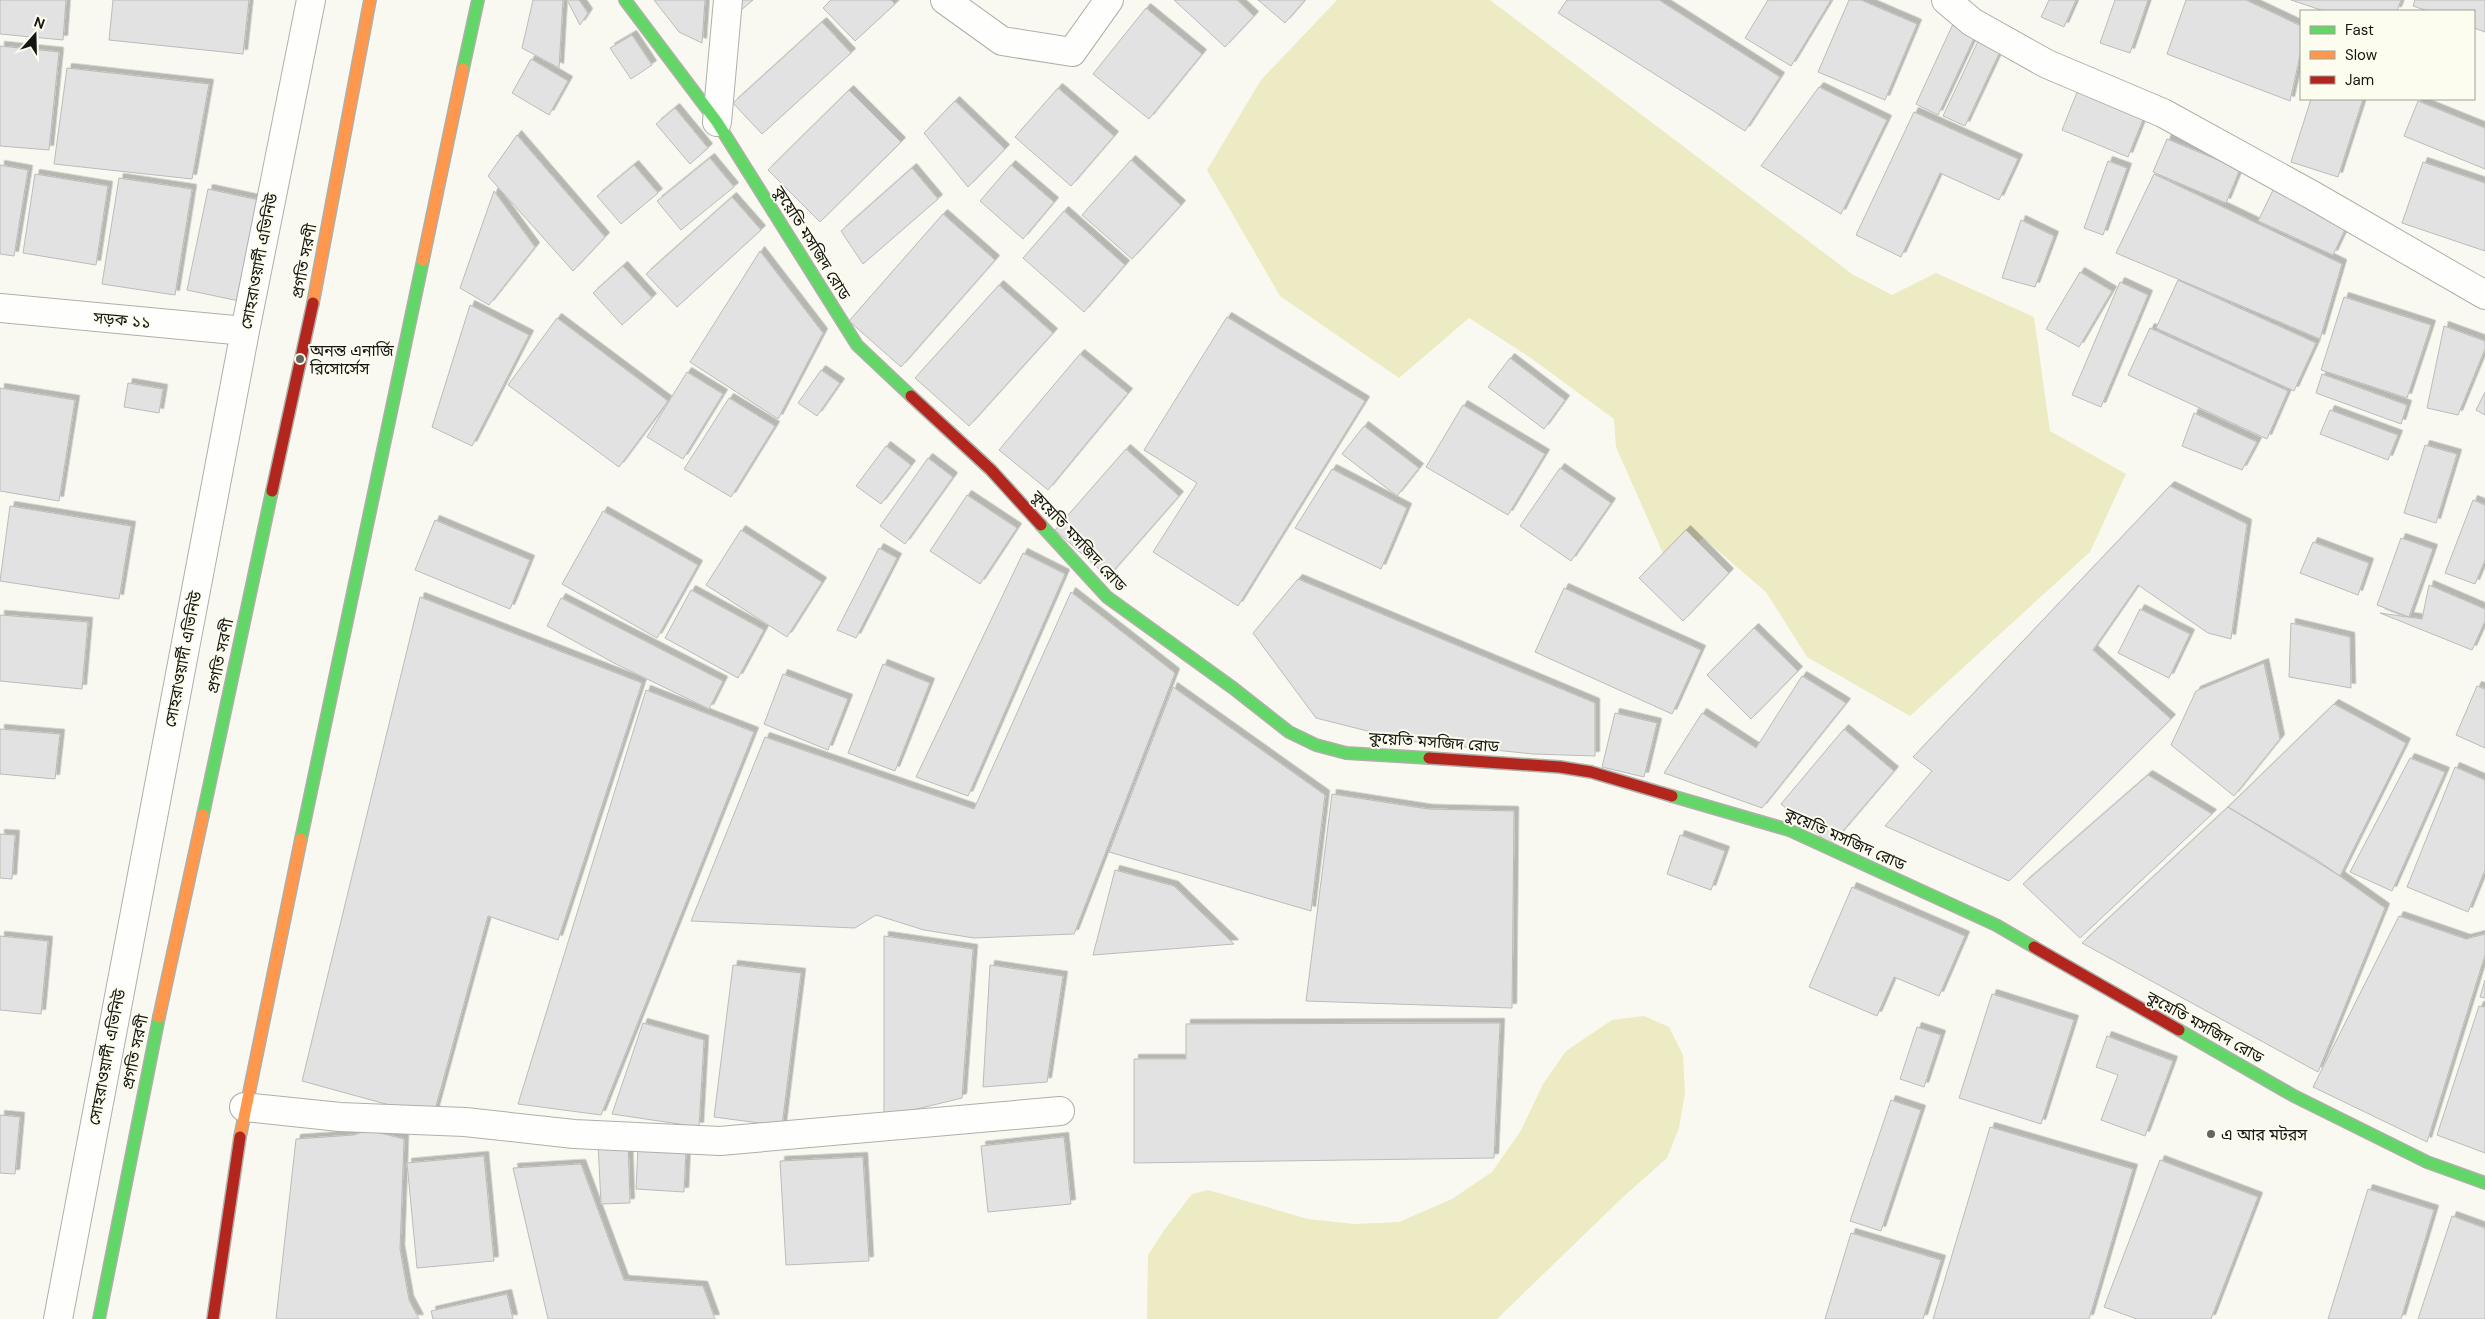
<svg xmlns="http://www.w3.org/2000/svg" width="2485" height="1319" font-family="'DM Sans','Noto Sans Bengali',sans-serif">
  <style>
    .water { fill: #ecebc4 }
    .building { fill: #e1e2e1; stroke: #bbbcba; filter: url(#shadow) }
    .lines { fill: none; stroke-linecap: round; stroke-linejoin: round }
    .street-casing { stroke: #afafaa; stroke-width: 30 }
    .fast-casing { stroke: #afafaa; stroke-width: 14 }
    .slow-casing { stroke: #afafaa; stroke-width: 14 }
    .jam-casing { stroke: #afafaa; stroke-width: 14 }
    .street { stroke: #fefefd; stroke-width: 28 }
    .fast { stroke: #63d668; stroke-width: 11 }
    .slow { stroke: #ff974d; stroke-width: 11 }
    .jam { stroke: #b3261e; stroke-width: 11 }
    .poi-dot { fill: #656560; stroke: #fcfcef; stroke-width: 2 }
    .labels { text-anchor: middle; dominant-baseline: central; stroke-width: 4; stroke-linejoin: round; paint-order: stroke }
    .street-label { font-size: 16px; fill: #151511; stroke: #fcfcef }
    .poi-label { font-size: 16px; fill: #151511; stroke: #fcfcef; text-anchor: start }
  </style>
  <defs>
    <filter id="shadow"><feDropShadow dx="4.5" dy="-4.5" stdDeviation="0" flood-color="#0004"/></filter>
  </defs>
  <rect width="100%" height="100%" fill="#f9f9f2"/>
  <path class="water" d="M1337,0H1490L1852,274L1892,295L1936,273L2034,317L2050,431L2126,474L2090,552L1910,716L1807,657L1766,592L1703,538L1670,569L1616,447L1614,419L1528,356L1469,318L1399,378L1280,296L1207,170L1261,80Z
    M1644,1016L1669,1027L1683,1055L1685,1093L1679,1128L1667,1158L1623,1197L1497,1319H1147L1148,1255L1165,1229L1192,1194L1208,1190L1308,1219L1354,1224L1399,1222L1452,1199L1492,1172L1520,1132L1543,1084L1566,1051L1612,1020Z"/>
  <path class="building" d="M0,0H66L63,40L0,34Z
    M113,0H249L243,54L109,40Z
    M533,0H563L559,68L522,48Z
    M567,0H579L588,13L580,25Z
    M654,0H705L702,43L679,32Z
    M741,0H753L740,11Z
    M831,0H891L895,4L855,41L823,8Z
    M1174,0H1237L1254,16L1225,47Z
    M1258,0H1305L1285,23Z
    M1567,0H1659L1780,77L1745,131L1558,13Z
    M1768,0H1831L1791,66L1745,38Z
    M1849,0H1861L1917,24L1885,100L1818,72Z
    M2049,0H2076L2064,27L2041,17Z
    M2115,0H2148L2130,53L2100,43Z
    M2186,0H2246L2301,26V51L2290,101L2167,54Z
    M2291,0H2401L2397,11H2324Z
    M2415,0H2485V32L2474,28V11H2428L2413,6Z
    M1146,8L1202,54L1149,119L1093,74Z
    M822,22L851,53L762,134L733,103Z
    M1953,24L1976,34L1938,115L1916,104Z
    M632,35L652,65L631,79L610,48Z
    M1981,35L2003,45L1965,126L1943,116Z
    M0,46L59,52L49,150L0,146Z
    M531,59L568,81L549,115L512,93Z
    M67,68L209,84L192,179L54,164Z
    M2080,85L2146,112L2128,157L2062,130Z
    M1819,87L1887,120L1841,214L1761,166Z
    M1058,88L1114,136L1071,186L1015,137Z
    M849,90L901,142L820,222L768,170Z
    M2311,99H2363L2338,177L2291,162Z
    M955,101L1005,149L968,187L924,133Z
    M2418,101L2485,128V169L2404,136Z
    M675,108L708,148L690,164L656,124Z
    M1914,112L2018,159L1999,200L1940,173L1901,257L1856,235Z
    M517,135L605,237L573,271L488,176Z
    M2167,139L2240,169L2226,203L2153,172Z
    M710,158L734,187L681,230L657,201Z
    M1131,160L1181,205L1132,259L1082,215Z
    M2108,161L2127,168L2103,235L2084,228Z
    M2423,162L2485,183V251L2402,223Z
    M0,165L28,170L14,256L0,254Z
    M634,165L658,193L621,224L597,196Z
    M1011,165L1054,202L1023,239L980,201Z
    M912,168L938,199L863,264L841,231Z
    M35,174L108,186L96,265L23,253Z
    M2154,174L2342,264L2320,339L2116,253Z
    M119,178L192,189L175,295L102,284Z
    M2276,184L2351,217L2333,255L2258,221Z
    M208,189L259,200L239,301L187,290Z
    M494,191L535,247L489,305L460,288Z
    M732,197L761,230L677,307L646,274Z
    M1064,211L1125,265L1084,312L1023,258Z
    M943,214L995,260L901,367L849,321Z
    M2021,220L2054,236L2035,287L2002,278Z
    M760,251L823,333L778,419L690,362Z
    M623,266L652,298L622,325L593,293Z
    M2080,272L2112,291L2079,347L2046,329Z
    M2178,280L2316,343L2294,391L2156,328Z
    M2120,282L2148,295L2101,407L2072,395Z
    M999,285L1053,333L969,426L915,378Z
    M2344,297L2431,325L2407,398L2321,370Z
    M470,305L529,335L472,446L432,427Z
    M1227,317L1365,401L1238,606L1153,552L1197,483L1144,450Z
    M557,318L668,401L619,467L508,385Z
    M2444,326L2485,341V349L2458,415L2427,408Z
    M2150,328L2288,391L2267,439L2128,375Z
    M1080,354L1128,393L1048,490L999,450Z
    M1510,358L1565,400L1544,429L1488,387Z
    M821,370L840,383L817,416L798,403Z
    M687,372L723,394L683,459L647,437Z
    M2322,374L2407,405L2401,424L2316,393Z
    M128,383L163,389L159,413L124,407Z
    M0,388L75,400L59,501L0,491Z
    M2485,392V415L2476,410Z
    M729,398L775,426L731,497L684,469Z
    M1463,405L1545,454L1508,515L1426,467Z
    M2330,410L2398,435L2388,460L2320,434Z
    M2194,413L2257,442L2242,470L2182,446Z
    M1364,426L1419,468L1397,496L1342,454Z
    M2425,445L2457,454L2436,523L2404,513Z
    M886,446L911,465L881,504L856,486Z
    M1126,449L1179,496L1108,577L1055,530Z
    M928,458L953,477L905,544L880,526Z
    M1560,468L1611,503L1571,561L1520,526Z
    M1332,469L1407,508L1381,569L1295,528Z
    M2170,486L2247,524L2231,639L2208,633L2138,585L2093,650L2171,719L2009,881L1885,826L1932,771L1913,757Z
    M967,495L1017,528L980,584L930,551Z
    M2473,500L2485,505V560L2475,584L2445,573Z
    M10,506L131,526L119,599L0,581Z
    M603,511L698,565L657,638L562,584Z
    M435,520L530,560L510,609L415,570Z
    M741,530L822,582L787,637L706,585Z
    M1686,530L1729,573L1683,621L1639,578Z
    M2401,538L2433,549L2409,617L2377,605Z
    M2313,542L2369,563L2358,595L2300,573Z
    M879,548L897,558L856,638L837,630Z
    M1023,553L1065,574L968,796L916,777Z
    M1298,579L1595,703V756L1533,754L1407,741L1316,718L1253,633Z
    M2429,585L2485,609V621L2472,650L2380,613L2422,619Z
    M1564,588L1701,650L1672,714L1535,652Z
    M691,590L764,630L738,678L665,638Z
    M1071,592L1175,673L1074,934L974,938L924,930L876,915L855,928L691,921L765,737L974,809Z
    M420,597L642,683L558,940L488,916L433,1117L302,1081Z
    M561,598L723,681L709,709L614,663L547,626Z
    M2140,609L2190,634L2169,678L2118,653Z
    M0,615L88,622L82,689L0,681Z
    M2291,623L2350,637L2351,688L2289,677Z
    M1754,628L1798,671L1751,719L1707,675Z
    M2264,663L2280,739L2234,796L2171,745L2196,691Z
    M883,664L930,683L895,771L848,753Z
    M783,674L848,699L828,750L764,724Z
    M1802,676L1846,703L1762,808L1664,773L1702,713L1756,748Z
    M2477,686L2485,689V748L2456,735Z
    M1173,687L1325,795L1311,911L1109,852Z
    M646,690L754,732L601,1115L518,1104Z
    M2334,704L2406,743L2340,876L2228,807Z
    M1615,713L1657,723L1644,777L1602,767Z
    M0,729L60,734L55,779L0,774Z
    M1844,729L1894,771L1831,845L1781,804Z
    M2410,758L2445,772L2392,891L2350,872Z
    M2455,767L2485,780V870L2468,912L2407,887Z
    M2148,775L2212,814L2080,938L2023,884Z
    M1332,794L1428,809L1514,811L1512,1008L1306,1001Z
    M2228,807L2317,860L2385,908L2318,1072L2082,943Z
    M0,834L15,835L12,879L0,878Z
    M1680,835L1725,851L1711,890L1667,874Z
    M1115,870L1174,886L1234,944L1093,955Z
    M1852,887L1965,936L1939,996L1894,977L1877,1016L1809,987Z
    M2399,916L2466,939L2485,934V955L2427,1142L2313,1087Z
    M0,936L48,941L41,1014L0,1010Z
    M884,936L973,949L962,1098L884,1117Z
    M733,965L801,973L782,1126L714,1117Z
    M990,965L1063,976L1047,1082L983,1087Z
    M2485,980V998L2480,997Z
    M1992,994L2074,1020L2041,1124L1959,1098Z
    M2479,1006L2485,1007V1153L2437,1135Z
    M643,1023L704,1040L699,1127L612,1114Z
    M1500,1023L1494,1158L1134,1163V1059H1186V1024Z
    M1917,1027L1941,1035L1924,1087L1900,1079Z
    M2107,1036L2173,1061L2145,1136L2101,1120L2118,1075L2096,1067Z
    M1891,1100L1921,1110L1881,1231L1850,1221Z
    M0,1115L20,1117L15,1174L0,1173Z
    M1990,1127L2133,1169L2089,1319H1933Z
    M368,1130L404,1139L400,1249L409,1300L419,1319H276L296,1139L354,1135Z
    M1064,1137L1071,1204L988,1212L981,1146Z
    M628,1142L630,1203L601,1204L598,1143Z
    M638,1147L686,1150L684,1192L636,1189Z
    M484,1156L494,1261L417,1268L407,1163Z
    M863,1157L869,1261L786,1265L780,1161Z
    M2160,1160L2258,1197L2211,1319H2137L2104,1307Z
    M581,1164L624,1280L703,1286L715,1319H548L513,1168Z
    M2368,1189L2434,1210L2401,1319H2328Z
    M2452,1216L2485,1228V1319H2418Z
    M1851,1233L1941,1260L1923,1319H1825Z
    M507,1294L513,1319H433L431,1311Z"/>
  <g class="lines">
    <defs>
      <path id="street" d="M945,0L1002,41L1072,52L1109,0
        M1946,0L1972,22L2047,64L2163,113L2312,195L2485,295
        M717,122L728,0
        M0,308L245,331
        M244,1107L340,1117L465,1122L574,1134L720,1141L1060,1111
        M58,1319L245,331L311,0"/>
      <path id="fast" d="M625,0L717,122L857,345L911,396
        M463,69L478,0
        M1041,525L1107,597L1233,688L1289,732L1316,745L1346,753L1429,758
        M1672,796L1789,830L1996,925L2034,947
        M203,815L272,491
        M301,839L423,260
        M2179,1030L2294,1096L2427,1162L2485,1183
        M99,1319L159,1017"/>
      <path id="slow" d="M423,260L463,69
        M313,303L370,0
        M159,1017L203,815
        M240,1137L301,839"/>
      <path id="jam" d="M911,396L991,470L1041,525
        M272,491L313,303
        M1429,758L1560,767L1591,772L1672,796
        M2034,947L2179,1030
        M213,1319L240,1137"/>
    </defs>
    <use href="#street" class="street-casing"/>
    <use href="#fast" class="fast-casing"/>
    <use href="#slow" class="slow-casing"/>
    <use href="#jam" class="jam-casing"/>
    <use href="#street" class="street"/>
    <use href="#fast" class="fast"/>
    <use href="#slow" class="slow"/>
    <use href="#jam" class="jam"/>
  </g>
  <g class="poi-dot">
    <circle cx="300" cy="359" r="5"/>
    <circle cx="2211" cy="1134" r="5"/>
  </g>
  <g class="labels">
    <g class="street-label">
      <text transform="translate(812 243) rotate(58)">কুয়েতি মসজিদ রোড</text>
      <text transform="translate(259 261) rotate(-79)">সোহরাওয়ার্দী এভিনিউ</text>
      <text transform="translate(304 261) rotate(-79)">প্রগতি সরণী</text>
      <text transform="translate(122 320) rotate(5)">সড়ক ১১</text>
      <text transform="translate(1079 541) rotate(47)">কুয়েতি মসজিদ রোড</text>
      <text transform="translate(220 656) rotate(-78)">প্রগতি সরণী</text>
      <text transform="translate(183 659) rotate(-79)">সোহরাওয়ার্দী এভিনিউ</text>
      <text transform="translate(1434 742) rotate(4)">কুয়েতি মসজিদ রোড</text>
      <text transform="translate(1845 839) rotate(24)">কুয়েতি মসজিদ রোড</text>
      <text transform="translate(2205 1027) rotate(29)">কুয়েতি মসজিদ রোড</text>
      <text transform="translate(135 1052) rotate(-78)">প্রগতি সরণী</text>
      <text transform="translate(107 1057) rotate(-79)">সোহরাওয়ার্দী এভিনিউ</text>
    </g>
    <g class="poi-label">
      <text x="310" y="350">অনন্ত এনার্জি<tspan x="310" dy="18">রিসোর্সেস</tspan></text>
      <text x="2221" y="1134">এ আর মটরস</text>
    </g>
  </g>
  <rect x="2300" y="10" width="175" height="90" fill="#fcfcef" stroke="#a0a096"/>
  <rect x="2310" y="26" width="25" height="8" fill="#63d668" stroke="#a0a096"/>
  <text x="2345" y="35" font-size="15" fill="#151511">Fast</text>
  <rect x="2310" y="51" width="25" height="8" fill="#ff974d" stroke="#a0a096"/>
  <text x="2345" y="60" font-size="15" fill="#151511">Slow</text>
  <rect x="2310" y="76" width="25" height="8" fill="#b3261e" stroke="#a0a096"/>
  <text x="2345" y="85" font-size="15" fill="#151511">Jam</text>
  <g transform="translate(35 35) rotate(20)" stroke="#fcfcef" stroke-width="4" paint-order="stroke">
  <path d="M0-4L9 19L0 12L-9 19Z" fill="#151511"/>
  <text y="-8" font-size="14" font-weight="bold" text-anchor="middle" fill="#151511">N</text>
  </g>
</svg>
